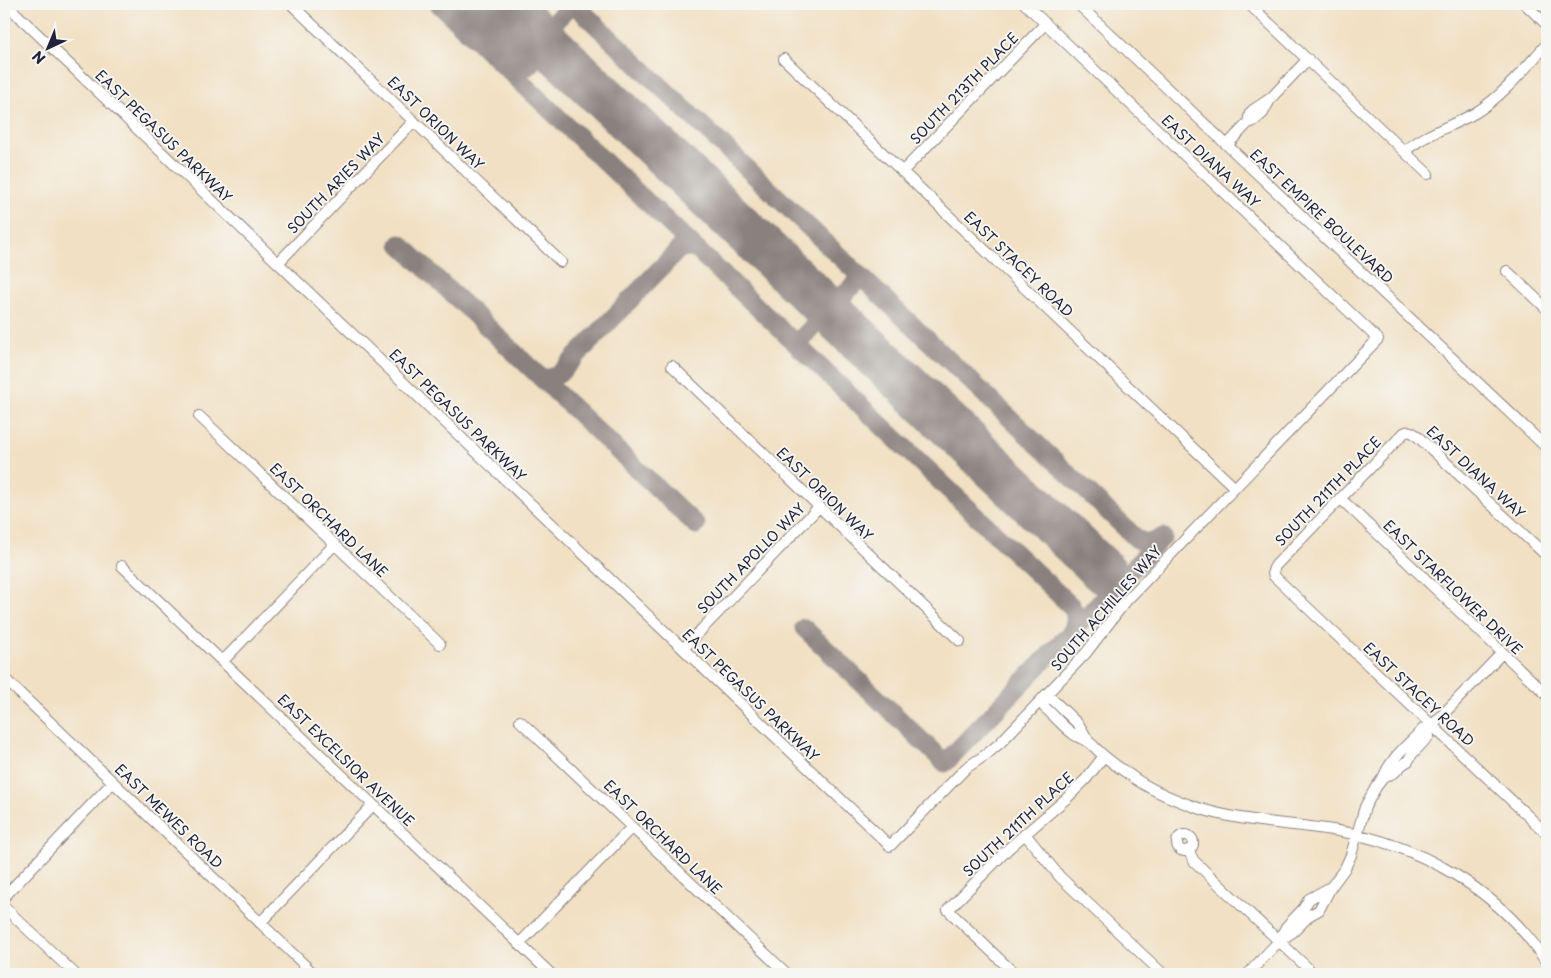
<svg xmlns="http://www.w3.org/2000/svg" width="1551" height="978" font-family="'Playpen Sans',sans-serif">
  <style>
    .lines { fill: none; stroke-linecap: round; stroke-linejoin: round }
    .taxiway { stroke: #8a817f; stroke-width: 19 }
    .runway { stroke: #8a817f; stroke-width: 46 }
    .minor-casing { stroke: #8a817f; stroke-width: 12 }
    .minor { stroke: #fff; stroke-width: 10 }
    .labels { text-anchor: middle; dominant-baseline: central; stroke-width: 4; stroke-linejoin: round; paint-order: stroke }
    .street-label { font-size: 14px; fill: #22223b; stroke: #f6f6f2 }
  </style>
  <rect width="100%" height="100%" fill="#f6f6f2"/>
  <filter id="ink" filterUnits="userSpaceOnUse"><feTurbulence type="fractalNoise" baseFrequency=".02" numOctaves="2"/><feDisplacementMap in="SourceGraphic" scale="10" xChannelSelector="R" yChannelSelector="G"/><feConvolveMatrix kernelMatrix="1 2 1 2 8 2 1 2 1" color-interpolation-filters="sRGB"/></filter>
  <filter id="wash" filterUnits="userSpaceOnUse"><feTurbulence type="fractalNoise" baseFrequency=".0096" numOctaves="4" result="noise"/><feDisplacementMap in="SourceGraphic" scale="20" xChannelSelector="R" yChannelSelector="G"/><feGaussianBlur stdDeviation="1.12" result="paint"/><feColorMatrix in="noise" values="0 0 0 0 0 0 0 0 0 0 0 0 0 0 0 0 0 1.4 0 .05"/><feComposite in="paint" operator="in"/></filter>
  <g filter="url(#wash)">
    <rect width="100%" height="100%" fill="#f1e0c3"/>
    <g class="lines">
      <path class="taxiway" d="M439,4L1071,606C1077,615 1076,622 1072,631
        M574,4L1137,539C1146,545 1154,543 1163,537
        M508,70L572,4
        M400,244L696,525
        M796,344L861,277
        M540,377C547,379 554,378 560,373L679,249L687,247L695,248
        M804,628L945,763L1161,539"/>
      <path class="runway" d="M466,4L520,55
        M506,4L1104,572"/>
    </g>
  </g>
  <g filter="url(#ink)">
    <g class="lines">
      <defs>
        <path id="minor" d="M6,4L890,846L966,768L987,754L1000,743L1086,653L1126,601L1378,339L1025,4
          M291,4L561,262
          M1078,4L1547,448
          M1249,4L1428,174
          M1525,4L1547,25
          M784,59L1235,488
          M1248,123L1250,113L1253,110L1271,98L1308,59
          M1227,145L1248,123L1254,121L1263,113L1271,98
          M1405,151C1425,134 1452,126 1475,113C1503,96 1525,68 1547,44
          M902,172L1046,23
          M278,263L414,121
          M1507,271L1547,309
          M672,366L960,641
          M199,416L440,644
          M1340,498L1547,695
          M1547,556L1416,435C1412,432 1409,430 1404,433L1276,565C1273,569 1272,572 1274,576L1547,834
          M122,566L551,974
          M683,649L819,507
          M222,662L335,544
          M4,678L314,974
          M520,721L787,974
          M1423,729L1427,731L1429,736L1412,754L1408,761L1403,764L1395,772L1383,778C1392,756 1407,746 1423,729Z
          M1428,730L1502,653
          M1089,742L1079,725L1052,699L1043,698L1044,707C1054,715 1062,726 1072,733C1077,737 1083,739 1089,742C1094,746 1098,751 1103,755C1111,762 1121,769 1130,775C1149,790 1175,800 1198,808C1241,822 1288,823 1332,830C1418,843 1500,890 1547,963
          M1025,834L1060,877L1163,974
          M1177 843a8 8 0 1 1 16 0a8 8 0 1 1-16 0Z
          M1188,850L1194,861L1314,974
          M4,897L113,782
          M4,907L75,974
          M260,923L373,805
          M1279,940L1286,927L1304,908L1309,899L1331,887
          M519,944L632,827
          M1015,974L948,910L1009,848L1067,798L1086,779L1104,756
          M1248,974L1279,941L1293,932L1310,915L1319,910L1331,887L1345,868L1351,855L1365,807L1376,787L1383,778"/>
      </defs>
      <use href="#minor" class="minor-casing"/>
      <use href="#minor" class="minor"/>
    </g>
  </g>
  <g class="labels">
    <g class="street-label">
      <text transform="translate(964 88) rotate(-46)">SOUTH 213TH PLACE</text>
      <text transform="translate(436 123) rotate(44)">EAST ORION WAY</text>
      <text transform="translate(164 136) rotate(44)">EAST PEGASUS PARKWAY</text>
      <text transform="translate(1211 161) rotate(43)">EAST DIANA WAY</text>
      <text transform="translate(336 183) rotate(-46)">SOUTH ARIES WAY</text>
      <text transform="translate(1322 216) rotate(43)">EAST EMPIRE BOULEVARD</text>
      <text transform="translate(1019 264) rotate(44)">EAST STACEY ROAD</text>
      <text transform="translate(458 415) rotate(44)">EAST PEGASUS PARKWAY</text>
      <text transform="translate(1476 472) rotate(43)">EAST DIANA WAY</text>
      <text transform="translate(1328 491) rotate(-46)">SOUTH 211TH PLACE</text>
      <text transform="translate(825 494) rotate(44)">EAST ORION WAY</text>
      <text transform="translate(329 520) rotate(44)">EAST ORCHARD LANE</text>
      <text transform="translate(751 558) rotate(-46)">SOUTH APOLLO WAY</text>
      <text transform="translate(1453 587) rotate(44)">EAST STARFLOWER DRIVE</text>
      <text transform="translate(1106 608) rotate(-49)">SOUTH ACHILLES WAY</text>
      <text transform="translate(1419 694) rotate(43)">EAST STACEY ROAD</text>
      <text transform="translate(751 695) rotate(44)">EAST PEGASUS PARKWAY</text>
      <text transform="translate(346 760) rotate(44)">EAST EXCELSIOR AVENUE</text>
      <text transform="translate(169 816) rotate(44)">EAST MEWES ROAD</text>
      <text transform="translate(1018 824) rotate(-43)">SOUTH 211TH PLACE</text>
      <text transform="translate(663 837) rotate(44)">EAST ORCHARD LANE</text>
    </g>
  </g>
  <rect width="1551" height="978" fill="none" stroke="#f6f6f2" stroke-width="20"/>
  <g transform="translate(48 48) rotate(224)" stroke="#f6f6f2" stroke-width="4" paint-order="stroke">
  <path d="M0-4L9 19L0 12L-9 19Z" fill="#22223b"/>
  <text y="-8" font-size="14" font-weight="bold" text-anchor="middle" fill="#22223b">N</text>
  </g>
</svg>
